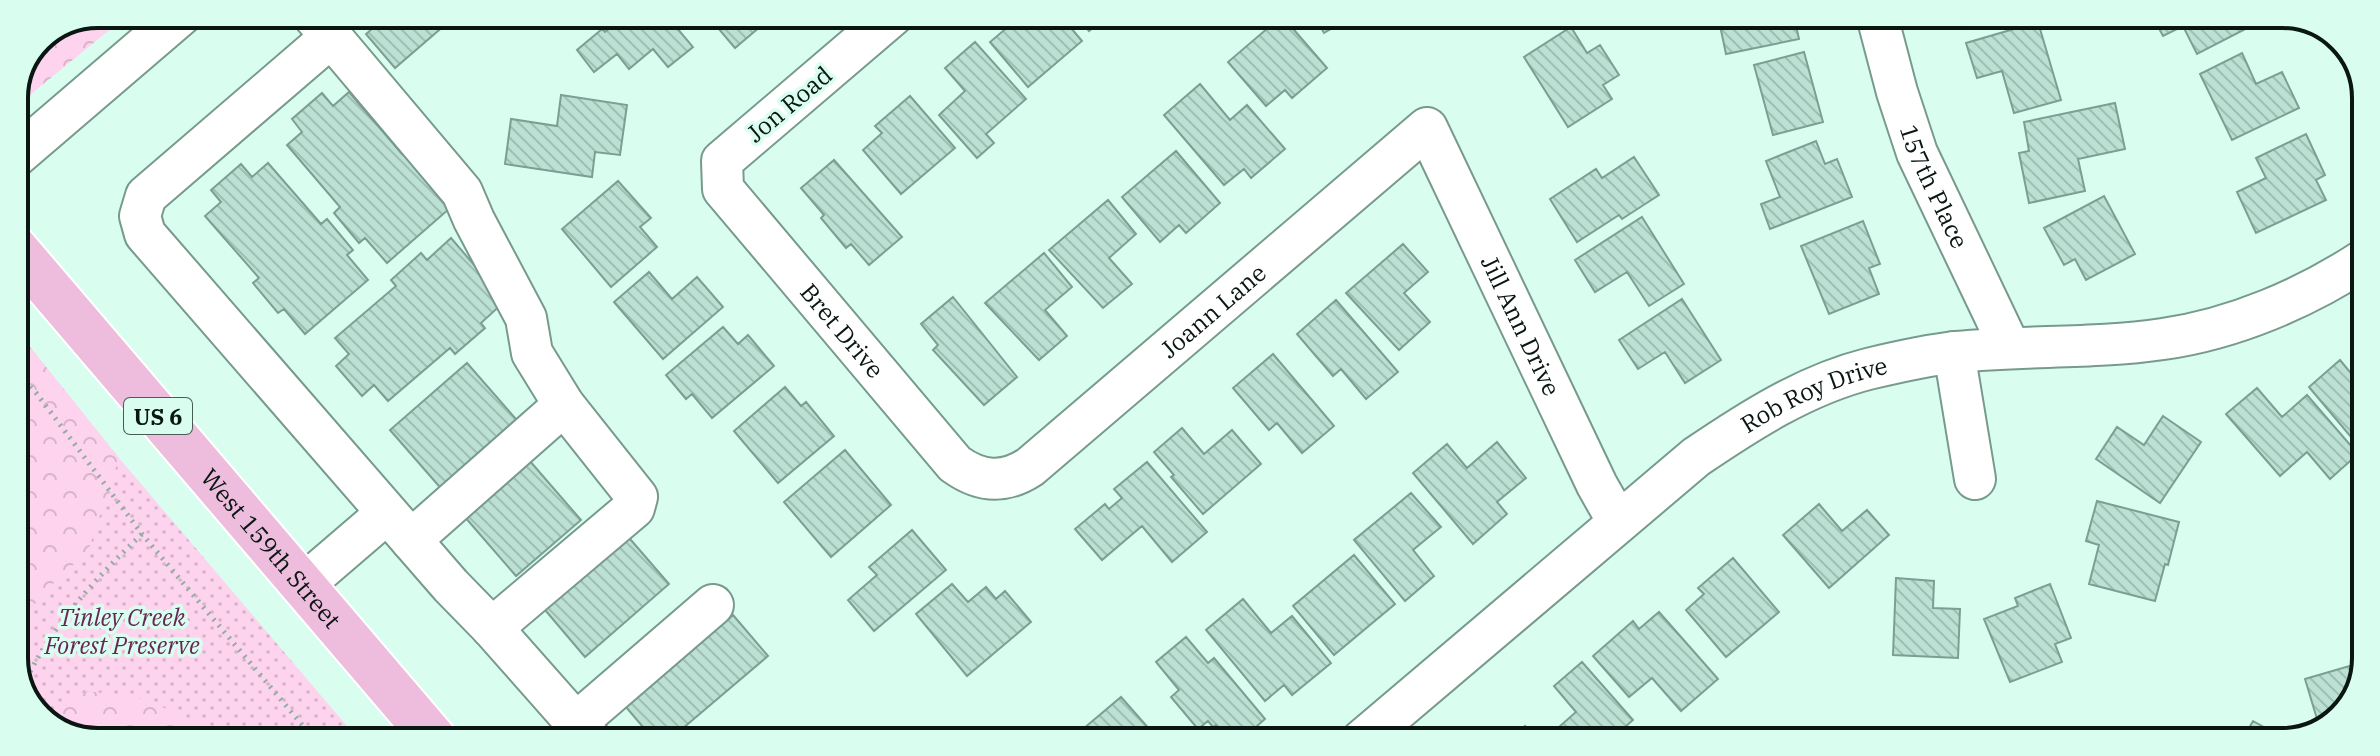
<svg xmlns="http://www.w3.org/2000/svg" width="2380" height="756" font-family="'IBM Plex Serif',serif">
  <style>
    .grass { fill: url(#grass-dots) }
    .forest { fill: url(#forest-crowns) }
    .building { fill: url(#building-back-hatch); stroke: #7c9f92; stroke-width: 2 }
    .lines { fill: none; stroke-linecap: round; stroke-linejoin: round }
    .minor-casing { stroke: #789a8d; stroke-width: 44 }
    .major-casing { stroke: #fff; stroke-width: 48 }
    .path { stroke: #91aea3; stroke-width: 5; stroke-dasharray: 2 6; stroke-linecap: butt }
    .minor { stroke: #fff; stroke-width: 40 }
    .major { stroke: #eebcdd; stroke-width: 44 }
    .labels { text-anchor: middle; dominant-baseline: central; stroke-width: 7; stroke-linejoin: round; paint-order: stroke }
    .shield { fill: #d9fef0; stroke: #475c55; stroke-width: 2 }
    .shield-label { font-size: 22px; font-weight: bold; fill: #091612 }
    .street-label { font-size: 24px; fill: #091612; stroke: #d9fef0 }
    .park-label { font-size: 24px; font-style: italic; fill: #672754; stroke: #d9fef0 }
    .rim { fill: none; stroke: #091612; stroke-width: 4 }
  </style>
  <defs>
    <pattern id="grass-dots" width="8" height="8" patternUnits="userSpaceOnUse" patternTransform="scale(2)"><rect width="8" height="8" fill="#fed3ee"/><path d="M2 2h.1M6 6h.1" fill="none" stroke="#d8b4cb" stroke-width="1.8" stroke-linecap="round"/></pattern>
    <pattern id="forest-crowns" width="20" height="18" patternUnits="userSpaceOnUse" patternTransform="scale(2)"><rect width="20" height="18" fill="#fed3ee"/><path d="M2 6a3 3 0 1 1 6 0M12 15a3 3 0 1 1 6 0" fill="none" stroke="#d8b4cb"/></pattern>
    <pattern id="building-back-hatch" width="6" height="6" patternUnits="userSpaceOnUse" patternTransform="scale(2)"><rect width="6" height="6" fill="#bce0d3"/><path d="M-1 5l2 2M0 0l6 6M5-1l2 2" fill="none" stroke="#a0bfb4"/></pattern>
  </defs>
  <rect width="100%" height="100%" fill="#d9fef0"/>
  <path class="grass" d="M14,327L119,458L358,739H76L32,709L14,664Z"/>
  <path class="forest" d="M98,14H129L14,108V98L39,38Z
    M14,327L119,458L88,551L43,593L14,632Z
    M88,691L143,699L205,725L231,739H76L43,717Z"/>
  <path class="building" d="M389,14H450L453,18L395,68L366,34Z
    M626,15H666L693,47L668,67L653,49L629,69L617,54L594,72L577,50L602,29L605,32Z
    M707,15H774L735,48Z
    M1006,15H1060L1082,41L1028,87L990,42L1009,26L1002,19Z
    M1076,15H1108L1089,31Z
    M1282,16L1327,68L1292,98L1285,90L1266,106L1228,62Z
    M1314,16H1347L1343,18L1345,21L1324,33Z
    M1718,16H1794L1799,39L1726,54Z
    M1960,17H2016L1963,29Z
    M2153,17H2257L2259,22L2197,54L2183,26L2163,36Z
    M2038,22L2061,100L2014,113L2002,71L1977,78L1966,43Z
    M1571,27L1587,53L1600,45L1619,75L1603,85L1612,99L1568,127L1524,57Z
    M975,42L1026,99L986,134L994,143L977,158L939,115L965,91L945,68Z
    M1804,52L1823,122L1773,135L1754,65Z
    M2242,53L2256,84L2282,72L2299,108L2232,140L2200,74Z
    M1200,84L1230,120L1247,105L1285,149L1251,178L1244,169L1224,185L1164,115Z
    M349,92L402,154L408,148L434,179L428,184L449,209L387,263L365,238L359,243L334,213L340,207L287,145L302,132L292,119L322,93L333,106Z
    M561,95L627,105L620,155L595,152L592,177L505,164L511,119L557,126Z
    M910,96L955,148L901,194L863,150L882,133L875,126Z
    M2115,103L2125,149L2078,159L2085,191L2029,203L2019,153L2029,151L2024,122Z
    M2306,134L2325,175L2316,180L2326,200L2256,233L2237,192L2266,178L2256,158Z
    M1816,141L1825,164L1837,159L1852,197L1770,229L1761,204L1780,197L1766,161Z
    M1176,151L1220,203L1186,233L1179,225L1160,242L1122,197Z
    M1634,157L1659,195L1622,219L1619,215L1577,242L1550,199L1596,169L1602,178Z
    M834,160L902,237L869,265L851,244L846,248L821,218L824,215L801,188Z
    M268,163L321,224L327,219L353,250L347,255L368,280L305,334L284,309L278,313L253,283L259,278L205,216L221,202L211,190L241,164L252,177Z
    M618,181L651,218L640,227L657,247L611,287L562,229Z
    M2104,196L2135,254L2086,280L2075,259L2064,265L2044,228Z
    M1108,200L1136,234L1109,258L1132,284L1103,308L1049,250Z
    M1642,217L1684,284L1649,306L1627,272L1595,292L1575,260Z
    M1863,221L1880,264L1869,268L1879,294L1829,314L1801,246Z
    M451,238L505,301L481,323L485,328L455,354L450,348L388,401L374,385L362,396L336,366L349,354L335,338L396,286L391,280L421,253L427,260Z
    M1403,244L1428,272L1404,293L1430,322L1399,350L1346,293Z
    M1044,253L1072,287L1045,310L1067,336L1039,360L985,303Z
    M649,272L672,299L697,277L723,307L663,359L614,302Z
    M953,297L1017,377L984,405L933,350L938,345L921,324Z
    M1682,299L1721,360L1685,383L1665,352L1638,369L1619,340Z
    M1336,300L1398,372L1366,399L1341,369L1333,376L1297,334Z
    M723,327L738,344L748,335L774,366L712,418L692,394L686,399L666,375Z
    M1273,354L1334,426L1302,453L1277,423L1269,430L1233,388Z
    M2340,360L2364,389L2362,450L2309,387Z
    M467,363L522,426L445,493L390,430Z
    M785,387L801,406L806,402L834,436L778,483L734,431Z
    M2257,388L2282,417L2307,395L2358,454L2330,479L2307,452L2280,476L2226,414Z
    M2163,416L2201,442L2160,503L2096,459L2117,427L2144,445Z
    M1182,428L1204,454L1232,430L1261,464L1203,514L1171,477L1174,475L1154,452Z
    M1497,442L1526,478L1497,502L1507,514L1473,544L1413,473L1447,444L1467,468Z
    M845,450L891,505L831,557L784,502Z
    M529,460L581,520L516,576L464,516Z
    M1147,462L1207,532L1172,562L1142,526L1102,560L1075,529L1105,504L1109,509L1122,498L1114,489Z
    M1411,493L1441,527L1413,550L1434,576L1405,601L1354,540Z
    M2097,501L2179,522L2168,565L2165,564L2155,601L2089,584L2099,545L2086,541Z
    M1819,504L1842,531L1867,510L1889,535L1829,588L1783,535Z
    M912,530L946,570L874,631L848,600L877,575L869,567Z
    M624,532L669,584L585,657L540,604Z
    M1354,555L1395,604L1334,655L1293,606Z
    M1733,558L1779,612L1726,657L1686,610L1704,594L1698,588Z
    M1896,578L1934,581L1933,608L1960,609L1958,658L1893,655Z
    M952,584L968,602L986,587L996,599L1005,591L1031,622L967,676L916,614Z
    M2050,584L2071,638L2055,644L2062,662L2010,682L1984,619L2018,606L2015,598Z
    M1243,599L1271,633L1292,616L1331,663L1292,695L1284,685L1265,701L1206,630Z
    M1659,612L1718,679L1681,711L1652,678L1629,697L1593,656L1633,621L1639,629Z
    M733,615L768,656L669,740H654L626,707Z
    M1186,637L1208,663L1214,658L1265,719L1240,741H1229L1216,725L1213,727L1208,721L1198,729L1171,697L1179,690L1156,662Z
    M1582,662L1633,720L1609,741H1557L1551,734L1576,712L1554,686Z
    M2363,662V680L2333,724L2320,729L2305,679Z
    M1121,697L1159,740H1070Z
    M2253,721L2287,740L2241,742Z
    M1525,726L1538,741H1507Z"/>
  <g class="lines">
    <defs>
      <g id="minor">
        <path d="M312,14L462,192L474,220L526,318L532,353L564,405L637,497L634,508L492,628L591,740"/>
        <path id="s1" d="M893,15L722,161L723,189L955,464C980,482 1004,484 1030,467L1427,128L1597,485L1618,522"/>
        <path id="s2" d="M1877,16L1897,92L1917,153L2010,348"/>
        <path d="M331,37L146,196L140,216L145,234L451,586L492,628"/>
        <path d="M14,158L182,14"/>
        <path d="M1954,352L1975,479"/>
        <path d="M411,540L564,405"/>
        <path d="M302,586L387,513"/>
        <path d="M576,723L713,605"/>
        <path id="s3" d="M1361,741L1696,457C1749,421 1805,385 1868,369C1897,362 1928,355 1957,352C2026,345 2095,349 2163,339C2234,329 2306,298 2365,259"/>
      </g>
      <g id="major">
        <path id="s4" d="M14,247L434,739"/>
      </g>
    </defs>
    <use href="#minor" class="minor-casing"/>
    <use href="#major" class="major-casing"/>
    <path class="path" d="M14,369L37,394L142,534L314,739
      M23,686C51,626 94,580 142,534"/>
    <use href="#minor" class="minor"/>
    <use href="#major" class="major"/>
  </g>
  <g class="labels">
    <rect class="shield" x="124" y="398" width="68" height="36" rx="6"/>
    <g class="shield-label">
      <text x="158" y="416">US 6</text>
    </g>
    <g class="street-label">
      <text transform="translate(789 104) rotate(-40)">Jon Road</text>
      <text stroke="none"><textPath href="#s2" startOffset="180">157th Place</textPath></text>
      <text stroke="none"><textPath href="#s1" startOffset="934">Joann Lane</textPath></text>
      <text stroke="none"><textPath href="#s1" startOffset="1434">Jill Ann Drive</textPath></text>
      <text stroke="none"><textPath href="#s1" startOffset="438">Bret Drive</textPath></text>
      <text stroke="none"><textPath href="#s3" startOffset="574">Rob Roy Drive</textPath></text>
      <text stroke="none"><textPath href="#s4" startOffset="396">West 159th Street</textPath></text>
    </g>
    <g class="park-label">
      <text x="122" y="617">Tinley Creek<tspan x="122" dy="28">Forest Preserve</tspan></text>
    </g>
  </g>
  <path d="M0 0H2380V756H0ZM98 28H2282A70 70 0 0 1 2352 98V658A70 70 0 0 1 2282 728H98A70 70 0 0 1 28 658V98A70 70 0 0 1 98 28Z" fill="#d9fef0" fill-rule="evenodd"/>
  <path class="rim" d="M98 28H2282A70 70 0 0 1 2352 98V658A70 70 0 0 1 2282 728H98A70 70 0 0 1 28 658V98A70 70 0 0 1 98 28Z"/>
</svg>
